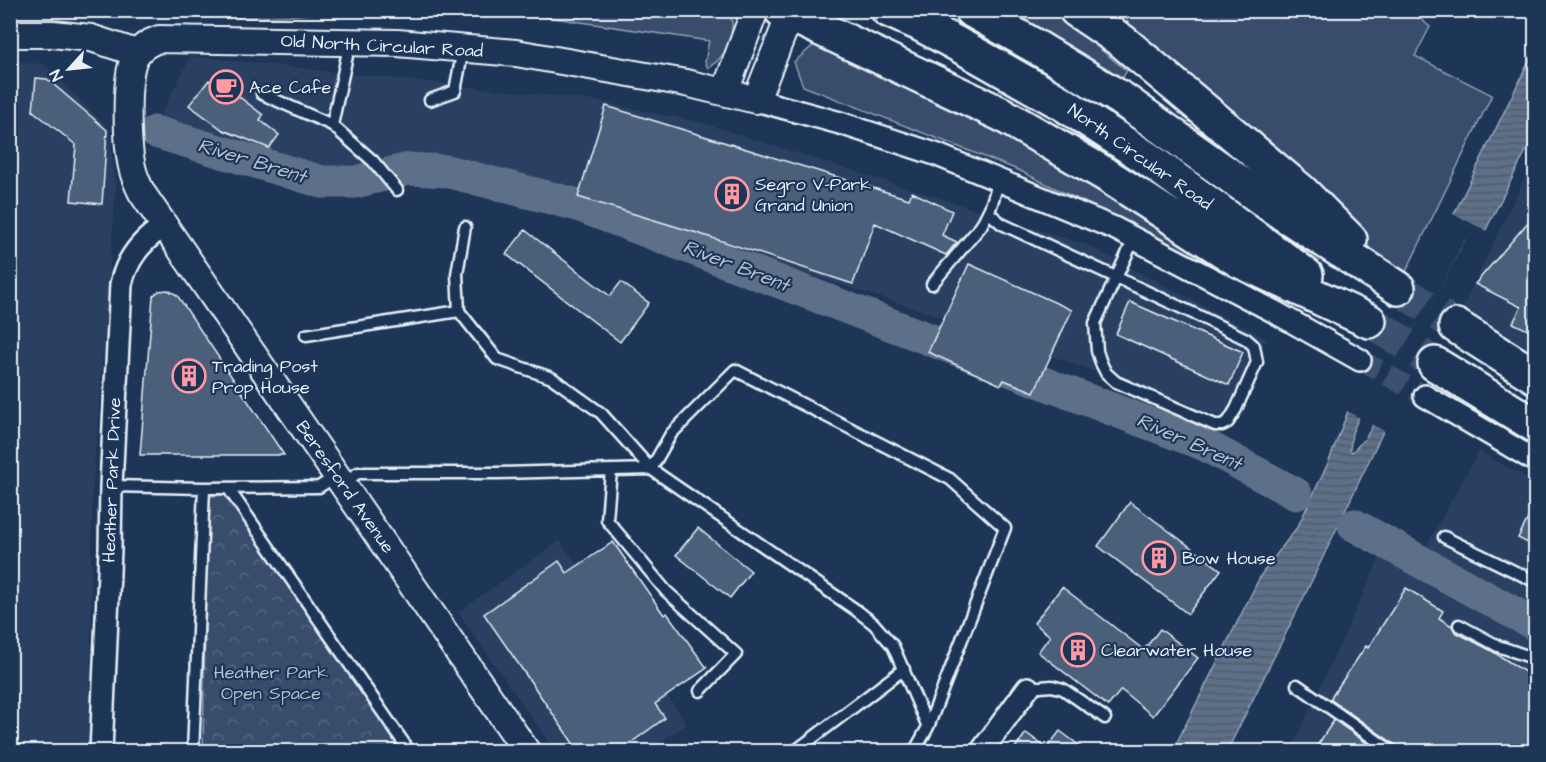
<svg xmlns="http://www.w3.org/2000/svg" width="1546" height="762" font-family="'Architects Daughter',sans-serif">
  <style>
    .built { fill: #2a4162 }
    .grass { fill: #374d6c; stroke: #909fb2; stroke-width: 1.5 }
    .park { fill: url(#park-crowns); stroke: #909fb2; stroke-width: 1.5 }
    .water { fill: url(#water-rules); stroke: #95a4b5; stroke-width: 1.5; fill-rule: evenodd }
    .pier { fill: #1d3557 }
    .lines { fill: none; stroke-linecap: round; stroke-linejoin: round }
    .river { stroke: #5d7089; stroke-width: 33 }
    .building { fill: #495e7a; stroke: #e8f1f8; stroke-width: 1.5 }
    .minor-tunnel { stroke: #3b516f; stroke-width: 21; stroke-dasharray: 21 10; stroke-linecap: butt }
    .trunk-tunnel { stroke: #3b516f; stroke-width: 33; stroke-dasharray: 33 16; stroke-linecap: butt }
    .service-casing { stroke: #e8f1f8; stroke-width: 15 }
    .minor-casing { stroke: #e8f1f8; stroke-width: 26 }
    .tertiary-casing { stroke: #e8f1f8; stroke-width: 30 }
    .trunk-casing { stroke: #e8f1f8; stroke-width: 38 }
    .service { stroke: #1d3557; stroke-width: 10 }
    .minor { stroke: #1d3557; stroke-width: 21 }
    .tertiary { stroke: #1d3557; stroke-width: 26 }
    .trunk { stroke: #1d3557; stroke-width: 33 }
    .labels { text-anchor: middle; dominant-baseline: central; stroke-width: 4.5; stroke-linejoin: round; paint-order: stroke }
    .street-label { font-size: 18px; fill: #e8f1f8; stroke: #1d3557 }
    .poi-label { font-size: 18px; fill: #e8f1f8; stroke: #1d3557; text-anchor: start }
    .park-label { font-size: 18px; fill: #b3c0ce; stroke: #1d3557 }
    .water-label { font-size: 20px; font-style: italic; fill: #b7c4d1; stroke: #1d3557 }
  </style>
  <defs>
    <pattern id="park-crowns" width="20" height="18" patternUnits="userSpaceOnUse" patternTransform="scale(1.5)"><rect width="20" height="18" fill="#374d6c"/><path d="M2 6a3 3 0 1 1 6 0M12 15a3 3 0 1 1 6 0" fill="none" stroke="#546782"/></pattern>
    <pattern id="water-rules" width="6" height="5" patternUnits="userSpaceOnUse" patternTransform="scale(1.5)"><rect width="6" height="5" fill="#5d7089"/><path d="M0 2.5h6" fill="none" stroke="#505a66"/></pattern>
  </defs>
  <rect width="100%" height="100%" fill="#1d3557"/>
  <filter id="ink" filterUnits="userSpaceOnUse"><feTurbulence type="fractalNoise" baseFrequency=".0167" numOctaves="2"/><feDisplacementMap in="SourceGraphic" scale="12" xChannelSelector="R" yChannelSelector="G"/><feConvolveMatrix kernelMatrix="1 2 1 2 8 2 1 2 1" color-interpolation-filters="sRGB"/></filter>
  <g filter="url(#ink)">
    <path class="built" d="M191,56L590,100L699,122L1087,245L1267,339L1228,419L948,319L425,152L342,167L292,161L160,116Z
      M10,62L44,64L109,129L116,188L92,494L90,751H11Z
      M1535,156V357L1463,307Z
      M1479,451L1535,483V605L1425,548Z
      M560,541L687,724L648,751H555L458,612Z
      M1383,551L1535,641V751L1290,752Z"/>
    <path class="grass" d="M1410,10L1430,27L1415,56L1492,95L1398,288L1076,11Z
      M119,11V10L337,11C265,20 191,20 119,11Z
      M506,11H728C737,23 730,46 720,58C717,62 712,65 708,68L705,62L709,41Z
      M1011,11H1053L1127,71L1121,80Z
      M815,44L1034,144L1227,272L1018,170L803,86L794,62Z"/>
    <path class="park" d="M227,495L402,751L203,752L207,496Z"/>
    <path class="water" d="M1535,49V133L1377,444L1304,597L1227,751L1172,752L1261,575L1298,526L1329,461L1348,411L1439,234L1454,214ZM1467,222L1470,231L1373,425L1365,439L1352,452L1350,450L1352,433L1359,417L1455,234Z"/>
    <path class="pier" d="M1451,213L1489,232L1386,432L1371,424L1465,240L1468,225L1457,236L1362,419L1345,410L1437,232Z"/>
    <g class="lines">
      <path class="river" d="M155,132L322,182H355L409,169L446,171L578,205L1203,444L1296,494
        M1354,525L1536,625"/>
    </g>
    <path class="building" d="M36,78L47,79L107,130L102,204L71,201L76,145L33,111Z
      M209,80L218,87L221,83L263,115L260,120L279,135L269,148L223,130L189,105Z
      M606,106L909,199L912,192L952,211L942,235L957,242L946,255L875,223L853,284L697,233L578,197Z
      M1536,213V334L1513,323L1521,307L1475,284Z
      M525,230L610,296L621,282L649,303L620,342L506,254Z
      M969,264L1072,310L1034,392L1004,380L1001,385L928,352Z
      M168,290L177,295L284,455H140L153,296L159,291Z
      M1130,302L1243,352L1229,385L1116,334Z
      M1130,502L1221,570L1188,614L1098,546Z
      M1536,503V547L1518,538Z
      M698,528L751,571L730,598L676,555Z
      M613,542L664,615L667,613L707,668L655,704L665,718L618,752H579L484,614L559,561L567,573Z
      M1062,587L1144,650L1160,629L1198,658L1153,716L1121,690L1108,706L1038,652L1050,636L1034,623Z
      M1406,588L1443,611L1439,618L1452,626L1455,632L1492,651L1536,679V752H1400L1397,746L1330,699L1366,646L1368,648Z
      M1334,720L1379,752H1313Z
      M1060,731L1088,752H1012L1026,733L1047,748Z"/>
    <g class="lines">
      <path class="minor-tunnel" d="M1360,360L1425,396"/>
      <path class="trunk-tunnel" d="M1398,288L1456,326
        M1378,326L1435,364"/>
      <defs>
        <path id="service" d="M262,94L332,125L350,42
          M430,100L455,91L463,49
          M332,125L373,161L397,190
          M988,212L1002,224L1199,316L1246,339L1254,346L1257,362L1236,409L1228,422L1222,425H1215L1116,382L1106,373L1101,363L1097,351L1095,323L1134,239
          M465,227L457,274L459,311L497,359L552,378L601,413L651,469L671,434L735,370L950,479L1005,528L928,727L914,752
          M932,284L981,226L991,206L999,180
          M306,335L459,311
          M611,470L607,520L666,591L736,654L700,691
          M342,483L358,473H499L651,469L856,610L874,624L893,646L928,727
          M111,486L204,488L319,487L336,476
          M228,488L410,752
          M1444,537L1536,582
          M1459,625L1498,646L1536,659
          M1297,685L1393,752
          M1028,688L1052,686L1063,689L1105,718
          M193,752L204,488
          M794,752L904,669"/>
        <path id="minor" d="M756,100L840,123L935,154L1114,228L1273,311L1360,360
          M1425,396L1536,461
          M101,752L110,550L111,486L121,284C127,258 142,240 164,226
          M981,752L1028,688"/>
        <path id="tertiary" d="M10,34H52L91,38L137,53
          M725,92L755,10
          M527,752L142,193C138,185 134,176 132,167C127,145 124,72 136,55C142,46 150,42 159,39L397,43L516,53L686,83L756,100L792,10"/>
        <path id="trunk" d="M781,10L1001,114L1105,174L1238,260L1369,321
          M888,10L920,24L968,50L1065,105L1148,159L1306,275
          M971,10L1033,45L1122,99L1285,215L1398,288
          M1076,10L1122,41L1301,191L1350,240
          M1456,326L1536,377
          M1435,364L1536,426"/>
      </defs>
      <use href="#service" class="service-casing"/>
      <use href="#minor" class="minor-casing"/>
      <use href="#tertiary" class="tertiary-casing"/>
      <use href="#trunk" class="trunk-casing"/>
      <use href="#service" class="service"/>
      <use href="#minor" class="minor"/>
      <use href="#tertiary" class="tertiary"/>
      <use href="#trunk" class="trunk"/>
    </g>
  </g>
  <defs>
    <symbol id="cafe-ring" viewBox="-11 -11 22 22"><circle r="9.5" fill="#1d3557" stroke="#ff9aa2" stroke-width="1.5"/><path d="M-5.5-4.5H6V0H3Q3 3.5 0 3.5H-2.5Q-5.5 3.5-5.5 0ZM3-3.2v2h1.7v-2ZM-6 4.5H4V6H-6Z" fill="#ff9aa2"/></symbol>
    <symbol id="building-ring" viewBox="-11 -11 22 22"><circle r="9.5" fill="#1d3557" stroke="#ff9aa2" stroke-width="1.5"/><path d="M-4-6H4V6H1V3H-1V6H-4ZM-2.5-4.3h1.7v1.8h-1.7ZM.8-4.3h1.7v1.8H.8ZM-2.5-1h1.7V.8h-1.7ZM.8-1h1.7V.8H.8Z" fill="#ff9aa2"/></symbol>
  </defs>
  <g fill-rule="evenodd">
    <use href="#cafe-ring" x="207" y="68" width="38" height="38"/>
    <use href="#building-ring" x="713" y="175" width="38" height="38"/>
    <use href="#building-ring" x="170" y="357" width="38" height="38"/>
    <use href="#building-ring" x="1140" y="539" width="38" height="38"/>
    <use href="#building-ring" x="1059" y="631" width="38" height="38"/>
  </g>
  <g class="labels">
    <g class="street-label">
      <text transform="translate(382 46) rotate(3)">Old North Circular Road</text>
      <text transform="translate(1140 157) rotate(35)">North Circular Road</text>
      <text transform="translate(112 480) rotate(-88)">Heather Park Drive</text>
      <text transform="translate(345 487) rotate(55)">Beresford Avenue</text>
    </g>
    <g class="poi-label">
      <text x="249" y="87">Ace Cafe</text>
      <text x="755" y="184">Segro V-Park<tspan x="755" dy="21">Grand Union</tspan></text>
      <text x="212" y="366">Trading Post<tspan x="212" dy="21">Prop House</tspan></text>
      <text x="1182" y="558">Bow House</text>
      <text x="1101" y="650">Clearwater House</text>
    </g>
    <g class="park-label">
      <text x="271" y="672">Heather Park<tspan x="271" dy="21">Open Space</tspan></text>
    </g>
    <g class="water-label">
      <text transform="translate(252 161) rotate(17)">River Brent</text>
      <text transform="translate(736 266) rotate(21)">River Brent</text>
      <text transform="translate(1189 442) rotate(24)">River Brent</text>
    </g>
  </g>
  <rect width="1546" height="762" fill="none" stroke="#1d3557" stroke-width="36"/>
  <rect x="18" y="18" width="1510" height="726" fill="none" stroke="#e8f1f8" stroke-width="2" filter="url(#ink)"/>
  <g transform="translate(69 69) rotate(243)" stroke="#1d3557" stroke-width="4.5" paint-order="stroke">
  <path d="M0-4.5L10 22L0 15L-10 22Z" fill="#e8f1f8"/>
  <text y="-9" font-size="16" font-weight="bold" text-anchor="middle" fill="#e8f1f8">N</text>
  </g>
</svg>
